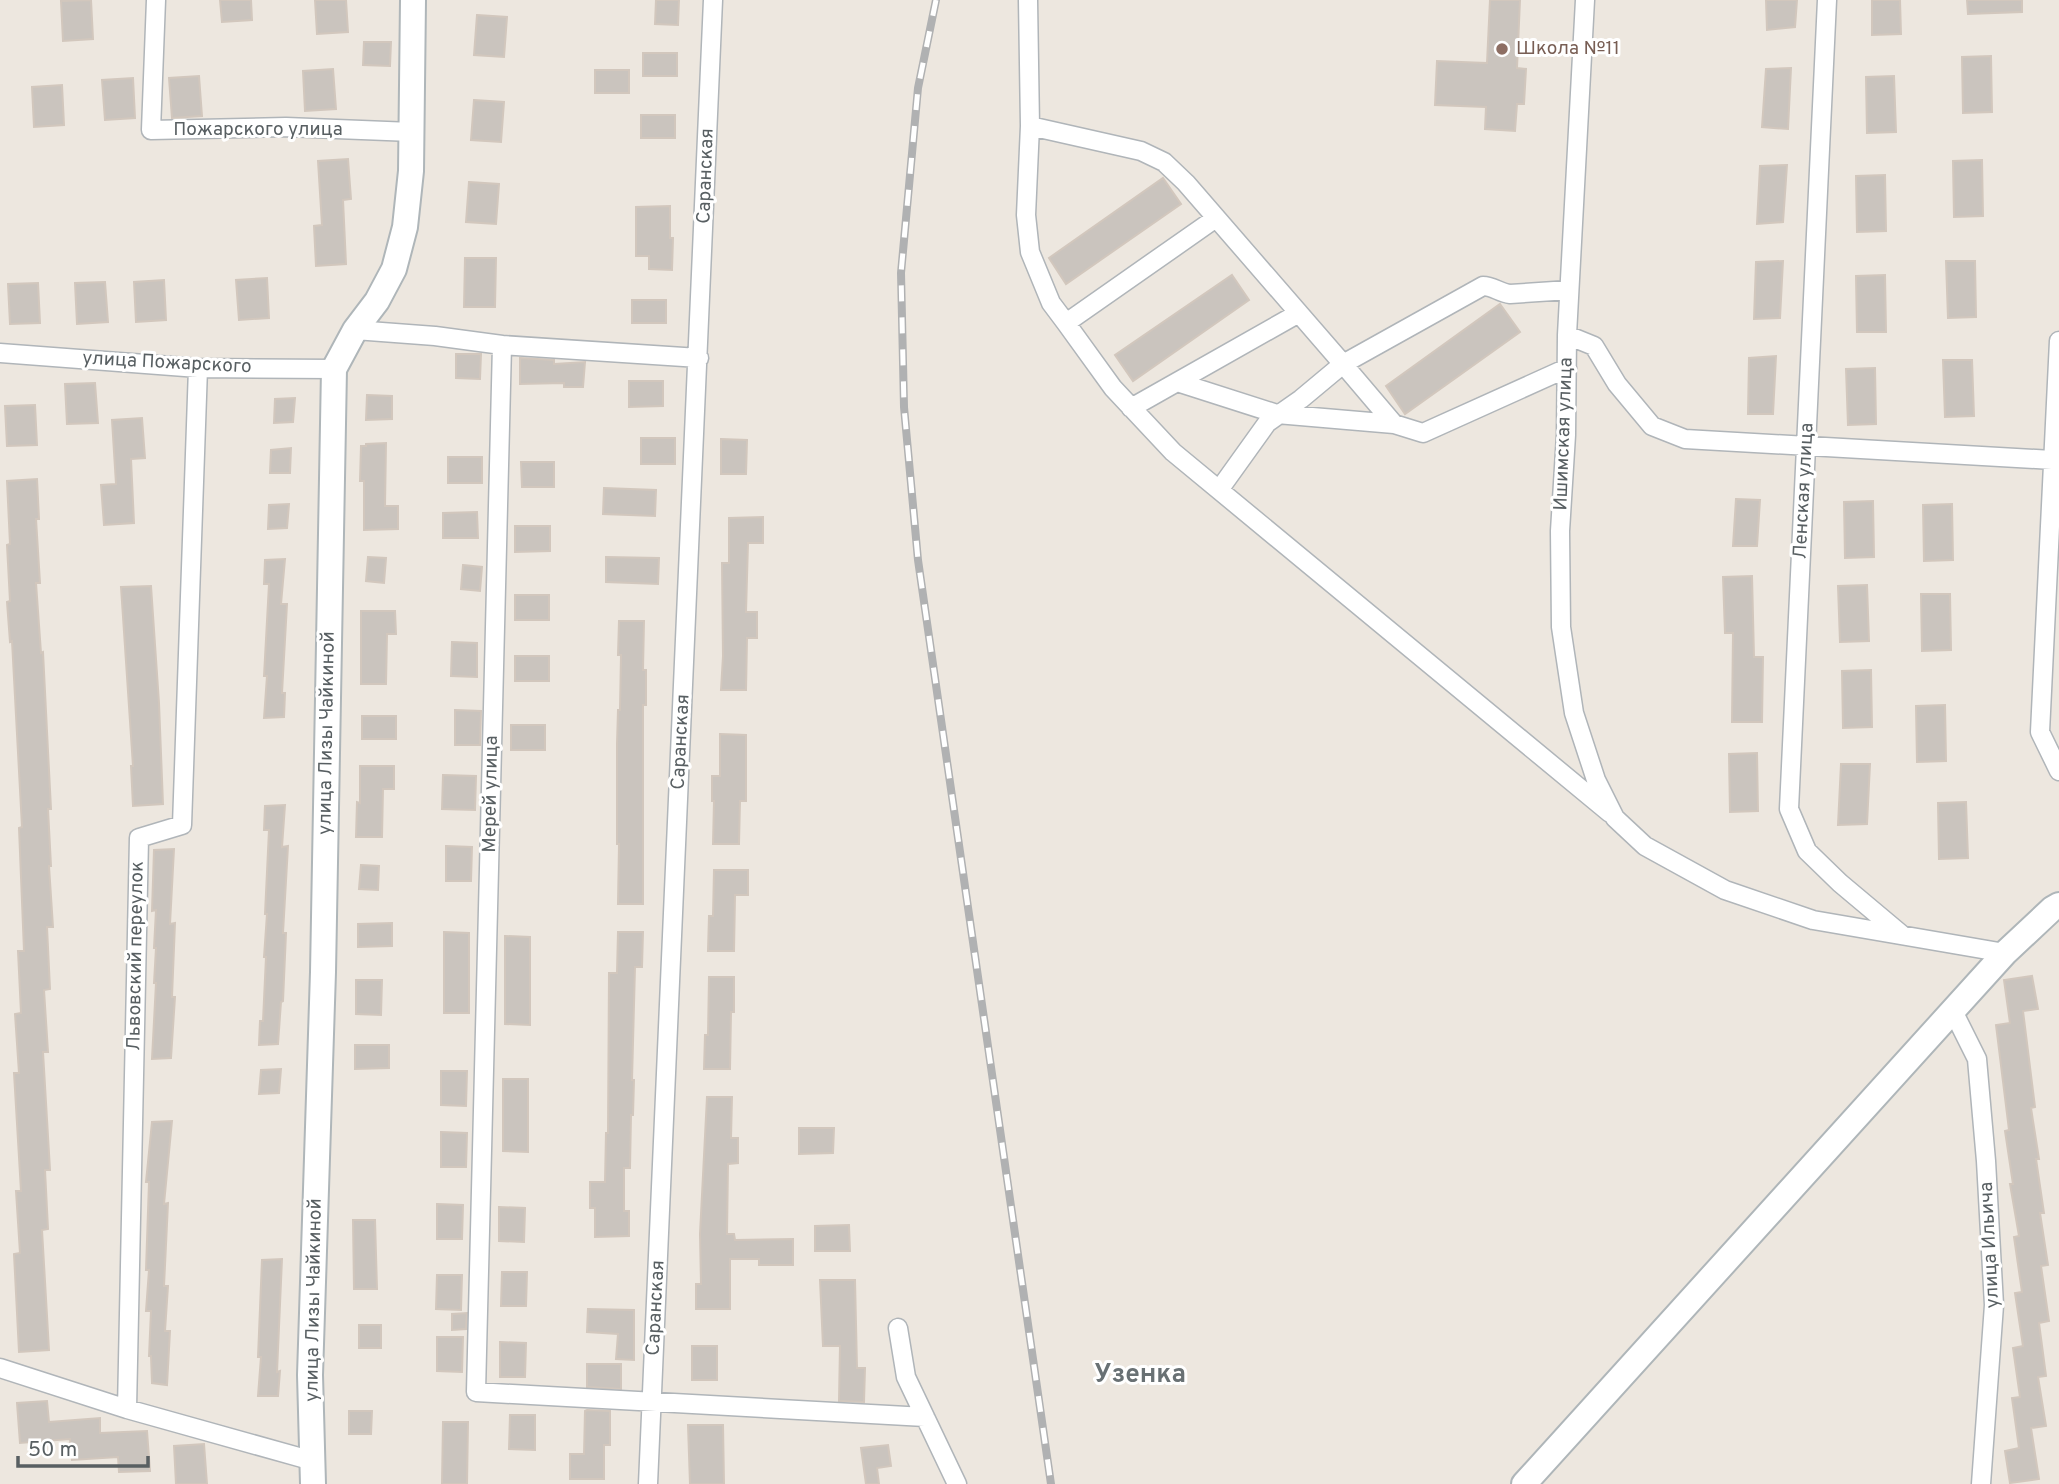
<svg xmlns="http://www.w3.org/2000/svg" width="2059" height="1484" font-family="Overpass,sans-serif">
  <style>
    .building { fill: #cac4be; stroke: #d2c7bd; stroke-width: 2 }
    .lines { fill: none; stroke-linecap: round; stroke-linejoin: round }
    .street-casing { stroke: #b0b5b9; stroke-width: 21 }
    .secondary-casing { stroke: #afb6b9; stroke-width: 28 }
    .street { stroke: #fff; stroke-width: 18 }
    .secondary { stroke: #fff; stroke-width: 24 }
    .rail-casing { stroke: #b0b1b2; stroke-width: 8 }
    .rail { stroke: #fff; stroke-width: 5; stroke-dasharray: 16; stroke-linecap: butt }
    .education-dot { fill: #8d6e63; stroke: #fff; stroke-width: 2.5 }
    .labels { text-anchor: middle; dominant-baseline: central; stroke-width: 6; stroke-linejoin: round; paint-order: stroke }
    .education-label { font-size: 19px; fill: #785e54; stroke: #fff; text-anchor: start }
    .street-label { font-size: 19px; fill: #585f62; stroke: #fff }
    .district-label { font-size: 26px; font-weight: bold; fill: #697174; stroke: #fff }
  </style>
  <rect width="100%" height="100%" fill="#ede7df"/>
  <path class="building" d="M91,0L93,39L63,41L61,1Z
    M220,0H251L252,20L222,22Z
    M315,0H346L348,32L317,34Z
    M656,0H679L678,25L655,24Z
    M1490,0H1520L1517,68L1526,69L1524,104H1517L1515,131L1485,129L1486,107L1435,105L1437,61L1487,63Z
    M1766,0H1797L1795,27L1767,30Z
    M1872,0H1900L1901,34L1872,35Z
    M1967,0H2022V12L1968,14Z
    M477,15L507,17L504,57L474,55Z
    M364,42H391L390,66L363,65Z
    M643,53H677V76H643Z
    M1991,56L1992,112L1963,113L1962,57Z
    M1791,68L1788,129L1762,127L1766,69Z
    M333,69L336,109L305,111L303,71Z
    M595,70H629V93H595Z
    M199,76L202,116L172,118L169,78Z
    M1894,76L1896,132L1867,133L1866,77Z
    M133,78L135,118L105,120L102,80Z
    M62,85L64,125L34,127L32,87Z
    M474,100L504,102L501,142L471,140Z
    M641,115H675V138H641Z
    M348,159L351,199L343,200L346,264L316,266L314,226L322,225L318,161Z
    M1982,160L1983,216L1954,217L1953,161Z
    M1787,165L1783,222L1757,224L1760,166Z
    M1885,175L1886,231L1857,232L1856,176Z
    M1163,178L1181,204L1066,284L1049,258Z
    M469,182L499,184L496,224L466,222Z
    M670,206V238H673L672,270L649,269V256H636V207Z
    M465,258H496L495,307H464Z
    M1783,261L1780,318L1754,319L1756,262Z
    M1946,261H1975L1976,317L1948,318Z
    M1232,275L1249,300L1133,381L1115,355Z
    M1885,275L1886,332H1857L1856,276Z
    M267,278L269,318L239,320L236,280Z
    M164,280L166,320L136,322L134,282Z
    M105,282L108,322L77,324L75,283Z
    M38,283L40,323L10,324L8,284Z
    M632,300H666V323H632Z
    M1500,304L1520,332L1405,414L1386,386Z
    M456,354H481L480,379L456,378Z
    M1776,356L1773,414H1748L1749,358Z
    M520,358L554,360V364L585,362L583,387H564V383L520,384Z
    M1943,360H1972L1974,416L1945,417Z
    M1875,368L1876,424L1848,425L1846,369Z
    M629,381H663V406L629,407Z
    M95,383L98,423L67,424L65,384Z
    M367,395L392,396V419L366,420Z
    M295,398L293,422L274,423L275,399Z
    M35,405L37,445L7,446L5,406Z
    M142,418L145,458L131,459L134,523L104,525L101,485L116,484L112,420Z
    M641,438H675V464H641Z
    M721,439L747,440L746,474H721Z
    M386,443L385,506H398V529L364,530V481H360L361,446H366V444Z
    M291,448L290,473H270L271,450Z
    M448,457H482V483H448Z
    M521,462H554V487H522Z
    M37,479L39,519H36L40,583H36L41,653L43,652L48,751L51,809H48L51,866H49L53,927H47L50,989L44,990L48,1052H43L50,1170H45L48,1229L42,1230L49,1350L19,1352L14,1254L20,1253L16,1191H21L14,1073H19L15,1014L21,1013L18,951H24L19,828L22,827L12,641L10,642L7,602L10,601L7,545L10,544L7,481Z
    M604,488L656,490L655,516L603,514Z
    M1736,499L1760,500L1757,546H1733Z
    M1873,501L1874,557L1845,558L1844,502Z
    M289,504L287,528L268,529L269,505Z
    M1952,504L1953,560L1924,561L1923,505Z
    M477,512L478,538H443V513Z
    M763,517V543H748L746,612H757V638H747L746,690H721L723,656L722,563H729V518Z
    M515,526H550V551L515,552Z
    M368,557L386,558L384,583L366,581Z
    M606,557L659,558L658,584L606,582Z
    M285,559L281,604H287L282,693H285L284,717L264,718L267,676H264L269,584H264L265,560Z
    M463,565L482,567L480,591L461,589Z
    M1752,576L1754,657H1763L1762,722H1732L1733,633H1725L1723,577Z
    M1867,585L1869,641L1840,642L1838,586Z
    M151,586L159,703L163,804L133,806L131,766H133L121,587Z
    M1921,594H1950L1951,650L1922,651Z
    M515,595H549V620H515Z
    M361,611H395L396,634H387L386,684H361Z
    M619,621H644L643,670H646V705H643V904H618L619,844H617V744L618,710H620L621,655H618Z
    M452,642L477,643V677L451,676Z
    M515,656H549V681H515Z
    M1871,670L1872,727L1843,728L1842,671Z
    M1945,705L1946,761L1917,762L1916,706Z
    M455,710L481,711L480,745H455Z
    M362,716H396V739H362Z
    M511,725H545V750H511Z
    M720,734L746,735V801H740L739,844H713L714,801H712V776H720Z
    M1757,753L1758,811L1730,812L1729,754Z
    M1841,764H1870L1867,824L1838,825Z
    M360,766H394V789H383L382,837H356L357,802L360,803Z
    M443,775L476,776L475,810L442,809Z
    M1966,802L1968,858L1939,859L1938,803Z
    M285,805L282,847L288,846L283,933H286L283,1001L281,1002L278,1044L259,1045L260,1021H263L266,957H264L267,914H265L269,830H264L265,806Z
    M446,846L472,847L471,881H446Z
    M174,849L170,924L175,923L172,997H175L171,1058L152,1059L156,983H154L156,948H154L156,910L152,911L154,850Z
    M361,865L379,866L378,890L359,889Z
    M714,870H748V895H735L734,951H708L709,916H713Z
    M392,923V946L358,947V924Z
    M444,932L469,933V1013H444Z
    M618,932H643L642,967H635L632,1080H634L633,1115H631L630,1168H624V1211H629V1236L595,1237V1208H590V1182H605L606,1133H608L609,973H617Z
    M505,936L530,937V1025L505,1024Z
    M2032,976L2038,1009L2023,1011L2035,1107L2031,1108L2039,1159H2036L2044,1213H2040L2048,1265L2041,1266L2049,1321L2039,1323L2046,1376L2038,1377L2046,1426L2031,1428L2039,1479L2010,1483L2005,1451L2019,1448L2012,1398L2020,1397L2013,1348L2023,1346L2015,1293L2022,1292L2014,1237L2019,1236L2010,1184H2013L2005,1131L2009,1130L1996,1025L2010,1023L2004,980Z
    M709,977H734V1012H731L730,1069H704L705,1035H708Z
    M356,980H382L381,1015L356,1014Z
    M355,1045H389V1068L355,1069Z
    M281,1069L279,1093L259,1094L261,1070Z
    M441,1071H467L466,1106L441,1105Z
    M503,1079H528V1152L503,1151Z
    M707,1097H732L731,1138H738V1163L728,1164L727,1234H734L735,1240L793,1239V1265H759V1259H730V1309H696V1284H701L700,1234Z
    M172,1121L164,1204L168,1203L164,1286H168L165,1331H170L167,1385L152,1383L151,1356H149L151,1311H146L149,1270H146L149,1182H146L152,1122Z
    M799,1128H834L833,1153L799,1154Z
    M441,1132L467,1133L466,1167H441Z
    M437,1204L463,1205L462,1239H437Z
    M499,1207L525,1208L524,1242L499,1241Z
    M353,1220H375L377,1289H354Z
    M849,1225L850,1251H815V1226Z
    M282,1259L277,1372L280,1371L278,1396H258L261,1357H258L262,1260Z
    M502,1272H527L526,1306H501Z
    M437,1275H462L461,1310L436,1309Z
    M820,1280H855L857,1368H865L864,1402L839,1401L840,1346H823Z
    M588,1309L634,1310V1360L616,1359L618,1334L587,1332Z
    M467,1313L466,1329L452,1330V1314Z
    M359,1325H381V1348H359Z
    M437,1337H463L462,1372L437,1371Z
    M500,1342L526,1343L525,1377H500Z
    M692,1346H717V1380H692Z
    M587,1364H621V1389L587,1387Z
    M47,1401L49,1422L100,1418V1433L147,1431L150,1471L119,1472L118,1457L72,1460L70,1439L20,1443L17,1403Z
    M587,1410L610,1411V1445H604V1479H570V1454H584L585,1411Z
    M349,1411H372L371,1434H349Z
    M510,1415H535V1450L509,1449Z
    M443,1422H468L467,1484H442Z
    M688,1425H723L724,1484H690Z
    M204,1444L207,1484H176L174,1446Z
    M888,1445L891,1466L877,1468L879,1484H866L861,1448Z"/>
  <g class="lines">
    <defs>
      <path id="street" d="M156,0L151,130L286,127L412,132
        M1028,0L1030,126L1026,215L1030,252L1051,303L1066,323L1113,388L1173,452L1610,813
        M1585,0L1567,335L1566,435L1560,531L1561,627L1574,713L1596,780L1615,818L1645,846L1725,890L1813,920L2005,953
        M1827,0L1789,809L1807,851L1840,883L1902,935
        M1030,126L1141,151L1164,162L1186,183L1343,364L1483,286C1493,286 1500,293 1510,294L1569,290
        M1066,323L1216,218
        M355,330L435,336L502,345L476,1392L925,1417
        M1567,335L1594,346L1617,384L1652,426L1685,439L2052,460
        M2059,341L2040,732L2059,771
        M502,345L699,358
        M0,353L198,368L334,369
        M1177,382L1277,414L1394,424
        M1131,408L1299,313
        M1219,490L1267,423L1301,399L1343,364L1394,424L1423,433L1567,368
        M1953,1011L1977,1059L1986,1161L1994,1305L1981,1484
        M898,1328L906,1377L957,1484
        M0,1368L127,1409L313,1461
        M127,1409L139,838L182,825L198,368
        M648,1484L713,0"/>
      <path id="secondary" d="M313,1484L310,1375L323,972L334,369L355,330L377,301L394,269L405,227L411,171L413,0
        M1524,1484L2005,953L2052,909L2059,905"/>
    </defs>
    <use href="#street" class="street-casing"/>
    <use href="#secondary" class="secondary-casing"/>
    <use href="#street" class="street"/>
    <use href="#secondary" class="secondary"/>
    <defs>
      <path id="rail" d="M936,0L918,88L901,273L904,407L918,560L1051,1484"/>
    </defs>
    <use href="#rail" class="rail-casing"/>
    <use href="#rail" class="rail"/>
  </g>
  <circle class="education-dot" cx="1502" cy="49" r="7"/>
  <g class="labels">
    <g class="education-label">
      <text x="1516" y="49">Школа №11</text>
    </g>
    <g class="street-label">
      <text x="258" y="130">Пожарского улица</text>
      <text transform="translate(706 176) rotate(-88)">Саранская</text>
      <text transform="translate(167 363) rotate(3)">улица Пожарского</text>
      <text transform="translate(1564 434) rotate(-88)">Ишимская улица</text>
      <text transform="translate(1804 491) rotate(-87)">Ленская улица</text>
      <text transform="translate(327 733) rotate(-89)">улица Лизы Чайкиной</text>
      <text transform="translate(681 742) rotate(-87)">Саранская</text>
      <text transform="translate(491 794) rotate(-89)">Мерей улица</text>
      <text transform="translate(136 956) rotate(-89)">Львовский переулок</text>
      <text transform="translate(1990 1245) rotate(-93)">улица Ильича</text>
      <text transform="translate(314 1300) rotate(-89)">улица Лизы Чайкиной</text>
      <text transform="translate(656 1308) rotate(-87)">Саранская</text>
    </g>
    <g class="district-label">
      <text x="1140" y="1375">Узенка</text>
    </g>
  </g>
  <path d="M18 1456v10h130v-10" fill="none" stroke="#585f62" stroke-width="3.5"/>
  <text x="28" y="1456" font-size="21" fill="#585f62" stroke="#ffffff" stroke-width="5" paint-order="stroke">50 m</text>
</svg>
